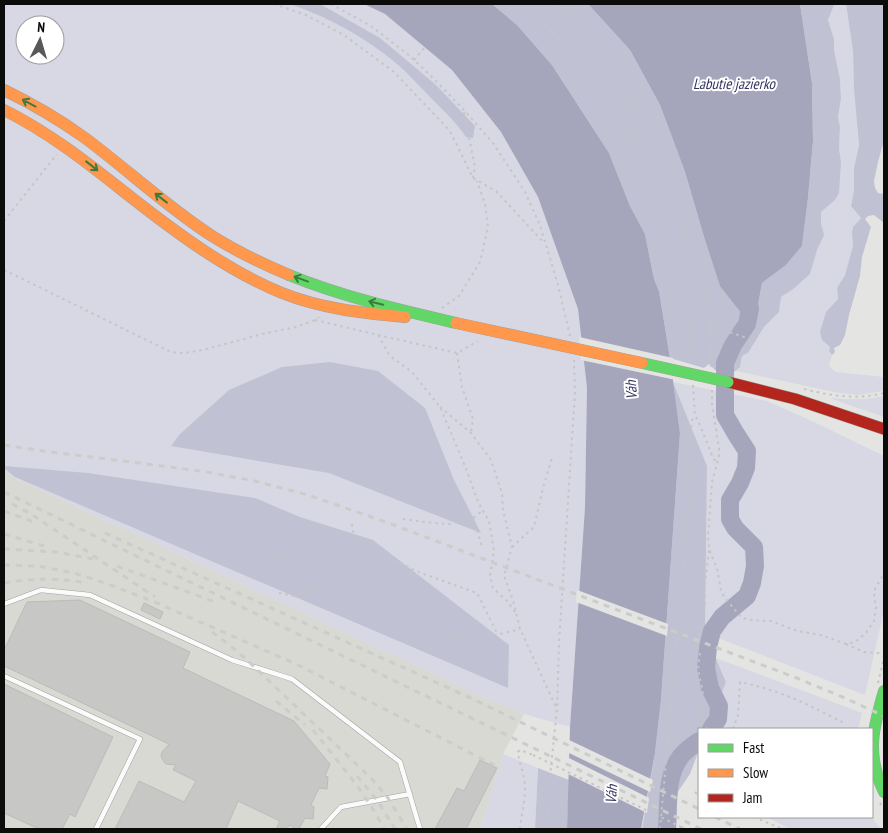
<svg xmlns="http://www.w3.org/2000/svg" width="888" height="833" font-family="'PT Sans Narrow',sans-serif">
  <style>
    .built { fill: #d8d9d2 }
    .green { fill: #d7d8e4; fill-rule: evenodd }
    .forest { fill: #c0c2d3 }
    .water { fill: #a5a6bc }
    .pier { fill: #e4e5e3 }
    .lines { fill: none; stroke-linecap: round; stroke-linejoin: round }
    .river { stroke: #a5a6bc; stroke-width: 18 }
    .building { fill: #c7c8c6; stroke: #bbbcba }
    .lane-casing { stroke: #a1a1a0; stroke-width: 5.5 }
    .fast-casing { stroke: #a1a1a0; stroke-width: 12 }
    .slow-casing { stroke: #a1a1a0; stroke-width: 12 }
    .jam-casing { stroke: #a1a1a0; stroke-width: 12 }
    .path { stroke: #c5c5c5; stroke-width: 2; stroke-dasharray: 2.5 4; stroke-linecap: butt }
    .lane { stroke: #fbfbfb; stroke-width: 4.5 }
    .fast { stroke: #63d668; stroke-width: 11 }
    .slow { stroke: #ff974d; stroke-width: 11 }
    .jam { stroke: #b3261e; stroke-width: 11 }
    .rail { stroke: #cccccb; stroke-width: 3; stroke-dasharray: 6 6; stroke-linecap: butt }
    .fast-bridge-casing { stroke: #a1a1a0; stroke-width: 12; stroke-linecap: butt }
    .slow-bridge-casing { stroke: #a1a1a0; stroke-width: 12; stroke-linecap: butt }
    .path-bridge { stroke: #c5c5c5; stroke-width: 2; stroke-dasharray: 2.5 4; stroke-linecap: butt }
    .fast-bridge { stroke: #63d668; stroke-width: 11 }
    .slow-bridge { stroke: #ff974d; stroke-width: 11 }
    .oneway { stroke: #3c7b3e }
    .labels { text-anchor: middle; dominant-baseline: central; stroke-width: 4; stroke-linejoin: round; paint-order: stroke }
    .water-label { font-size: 15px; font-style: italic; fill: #343360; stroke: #fff }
  </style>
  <rect width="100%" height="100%" fill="#e4e5e3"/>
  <path class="built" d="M4,473L476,694L524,714L503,754L480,829H4Z"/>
  <path class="green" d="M4,4H364L385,14L452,70L501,132L538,197L578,309L587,388L585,507L570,727L524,714L476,694L4,473ZM25,25H55V55H25Z
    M834,4H846L853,51L854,90L859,146L854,168V190L851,205L861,218L853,227L852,232L854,246L845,275L837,288L838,299L826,312L830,347L829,351L832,355L829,366L836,372L884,377V391L858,395L839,393L736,371L740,367L742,356L748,353L764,327L779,312L781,297L792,290L817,250L823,236L821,223V212L835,200L841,162L839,148L840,127L838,117L841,99L840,79L834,50V39L828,20L834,5Z
    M673,382L767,401L812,421L884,456V610L865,695L705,633L707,466Z
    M884,396V417L832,399V398C849,400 867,400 884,396Z
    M716,658L862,713L858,729H707L726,682Z
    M503,754L538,768L535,829H480Z
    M767,817H871L881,829H790Z"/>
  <path class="forest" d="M290,4H320L380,38L436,85L475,126L473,138L466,137C456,122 443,110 430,97C422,89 414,80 406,72C374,42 331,18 290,4Z
    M492,4H588L630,50L660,105L685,172L704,237L720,285L741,313L758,305L762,283L786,265L802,246L808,198L813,141L812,83L800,4L834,5L828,20L834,39V50L840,79L841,99L838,117L840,127L839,148L841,162L839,193L835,200L821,212V223L824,235L817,250L810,274L792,290L781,297L779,312L764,327L748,353L742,356L740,367L733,373L728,369L717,372L709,364L704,368L670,358L659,291L654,279L645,234L630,206L609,153L552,65L517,25Z
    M846,4H884V140L878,162L874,181L875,188L878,193L884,194V223L874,215L868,216L865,219L871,227L862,257L860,276L849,315L845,335L840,345L834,348L835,352L832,355L829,351L830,347L822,340L820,332L826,312L838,299L837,288L845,275L853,246L852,232L853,227L861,218L851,206L854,190V168L859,145L854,90L853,51Z
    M330,362L378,371L425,408L454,480L481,533L329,473L171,446L180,434L229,390L282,367Z
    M673,382L707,466L705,633L726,682L707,729H699V750L690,774L660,818V829H642L655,753L661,700L680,433Z
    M4,466L88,473L255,498L300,517L373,540L509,645L508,688L15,477L4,468Z
    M538,768L569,780L567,829H535Z"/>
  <path class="water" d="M364,4H492L517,25L552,65L609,153L630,206L645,234L654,279L659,291L670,358L680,433L661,700L655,753L641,829H567L570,727L585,507L587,388L578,309L538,197L501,132L452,70L385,14Z
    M588,4H800L812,83L813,141L808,198L802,246L786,265L762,283L758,305L741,313L720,286L704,237L685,172L660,105L630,50Z"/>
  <path class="pier" d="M579,337L673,358L676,380L581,360Z
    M577,590L668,624L667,636L576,602Z
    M567,739L653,780L650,792L567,752Z
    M567,757L649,798L647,813L566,773Z"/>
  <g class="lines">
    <path class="river" d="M711,729L718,719L719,706L710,688L706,668L708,647L712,631L722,617L747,596L752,583L755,566L754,547L735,528L730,519V500L740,483L746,468L747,451L736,434L725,415V363L733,345L747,324L750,309L746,285
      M667,829C669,805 665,777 681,756C686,750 693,745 699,741"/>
  </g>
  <path class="building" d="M80,600L190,652L183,668L294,721L330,764L325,776L328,777L327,789L319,788L311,805L314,807L313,819L305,818L299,829H297L289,825L287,829H276L280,821L238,801L226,829H115L139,781L184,802L196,781L173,770L176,765L166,764L164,762L161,756L162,752L169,744L4,666V650L27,602Z
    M144,603L163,612L160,619L141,610Z
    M4,684L113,737L75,817L70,814L62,829H39L4,813Z
    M480,760L497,768L466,829H435L457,788L464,791Z"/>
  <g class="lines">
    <defs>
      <path id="lane" d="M4,604L41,590L90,595L232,660L292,679L400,762L420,829
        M4,676L140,739L96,829
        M321,829L341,807L410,794"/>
      <path id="fast" d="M289,275C343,297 400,310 456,323
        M884,691C873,728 866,755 884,792"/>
      <path id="slow" d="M4,90C33,104 60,120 85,138C128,170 167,207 212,236C236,251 263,264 289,275
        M4,110C52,134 90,165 132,198C178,234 228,271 282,293C322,309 363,313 405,317"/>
      <path id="jam" d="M728,382L795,399L884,429"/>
    </defs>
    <use href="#lane" class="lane-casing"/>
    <use href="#fast" class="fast-casing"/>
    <use href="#slow" class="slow-casing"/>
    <use href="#jam" class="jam-casing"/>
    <path class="path" d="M274,4L306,15L344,35L394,72L450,131L473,178L496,191L544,243
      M331,4L371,26L410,56L433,78L464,110L493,143L525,192L540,225L558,285L570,336
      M528,4L577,60L607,104L643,171L677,262L690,328L692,362
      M546,4L575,18
      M565,4L576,19L602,60L628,91L637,107L645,125L703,283L709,304L711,328V368
      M414,60L425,47
      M626,89L624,103L635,136L633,152
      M464,112L475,167L473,178
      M4,221L57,154
      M4,270C60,297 115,325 171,352L184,353L203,350L262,334L296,327L315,320L319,317
      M442,308L459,296L480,262L488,227L485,204L477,181
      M315,320L378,335L390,356L412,372L440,407L465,466L478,502L489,521L494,551L490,576L493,588L507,601L516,613
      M711,328L732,333L747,338
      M378,335L457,353L478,341
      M457,353L462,387L473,419L471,433
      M693,385L695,416L698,420L713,458L716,462
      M804,389C831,396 857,400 884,393
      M712,390V404L719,448V456L712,482L708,536L709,547L712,557L717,568L721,591L725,598L741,617L749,620L771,621L797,631L821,635L846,644L855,642L866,633L874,621L876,607L874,597L875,589L884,573
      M440,407L471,433L491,460L502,493L503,510L512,547L504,576L513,600L520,629L556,707
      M473,518L483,549
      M403,519L434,523L449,524L473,518L482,511
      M352,524L356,549L386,557L421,573L477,593L498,635
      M249,541L274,554L292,558L325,573L335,583
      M512,547L534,527L544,484L552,458
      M683,562L706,564
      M279,593L294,596L335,583L348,590L356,602L415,620L424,629L439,635L477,640L520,629
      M846,644L864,652L878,653L884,656
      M878,683L884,658
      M708,729L701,723L700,718L704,698L698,669L700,652L698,648L700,626L705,605V584L709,550
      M733,729L738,715L740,682C763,687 785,694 806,704C819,710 832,717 844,723
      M695,792L699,796
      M880,803L884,809
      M754,817L782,829
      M681,827L685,829
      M520,829C521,816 525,802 525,788C525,775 519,764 518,752L520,750L533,755
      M548,829L549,786L557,709L559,642L575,392L574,360
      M660,829L691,480V427L692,420L695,416"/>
    <use href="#lane" class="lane"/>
    <use href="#fast" class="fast"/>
    <use href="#slow" class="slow"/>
    <use href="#jam" class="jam"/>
    <path class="rail" d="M4,445L44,451L201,471L255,481L308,495L386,522L794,677L838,695L884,716
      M4,492L701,829
      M12,504L31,514L155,597
      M4,511L34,522
      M105,533L473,699L699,809
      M4,534L44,546
      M4,549L56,552L93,559
      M4,565L38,566L74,573L108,584L157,603L296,664L494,765
      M117,566L215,602
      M4,583C32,578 60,578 88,583
      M212,632L228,644L246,659L372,779L388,798L407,829
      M276,701L305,725
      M313,730C338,762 366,793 384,829
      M357,776L377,800L395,829
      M715,817L740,829"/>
    <defs>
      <path id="fast-bridge" d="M642,363L728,382"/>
      <path id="slow-bridge" d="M456,323L642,363"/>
    </defs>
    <use href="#fast-bridge" class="fast-bridge-casing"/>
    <use href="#slow-bridge" class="slow-bridge-casing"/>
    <path class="path-bridge" d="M533,755L681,827"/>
    <use href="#fast-bridge" class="fast-bridge"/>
    <use href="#slow-bridge" class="slow-bridge"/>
  </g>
  <defs><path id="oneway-shaft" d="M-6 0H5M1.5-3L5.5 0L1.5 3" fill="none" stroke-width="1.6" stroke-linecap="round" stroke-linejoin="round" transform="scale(1.25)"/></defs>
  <g class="oneway">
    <use href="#oneway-shaft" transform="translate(29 103) rotate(-152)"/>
    <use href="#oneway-shaft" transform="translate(92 166) rotate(38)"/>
    <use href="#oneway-shaft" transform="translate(161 198) rotate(-142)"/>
    <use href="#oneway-shaft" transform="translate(301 279) rotate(-160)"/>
    <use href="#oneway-shaft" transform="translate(376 303) rotate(-166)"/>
  </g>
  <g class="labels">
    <g class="water-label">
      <text x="734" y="83">Labutie jazierko</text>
      <text transform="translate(631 390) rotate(-93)">Váh</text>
      <text transform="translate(611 794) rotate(-85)">Váh</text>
    </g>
  </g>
  <rect width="888" height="833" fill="none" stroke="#0c0c0b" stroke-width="10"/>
  <rect x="698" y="728" width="175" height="90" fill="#ffffff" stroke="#9e9e9d"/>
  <rect x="708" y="744" width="25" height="8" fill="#63d668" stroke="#9e9e9d"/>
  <text x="743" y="753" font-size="15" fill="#0c0c0b">Fast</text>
  <rect x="708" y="769" width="25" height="8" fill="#ff974d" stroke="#9e9e9d"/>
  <text x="743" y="778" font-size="15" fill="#0c0c0b">Slow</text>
  <rect x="708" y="794" width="25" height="8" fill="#b3261e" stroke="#9e9e9d"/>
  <text x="743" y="803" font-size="15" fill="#0c0c0b">Jam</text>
  <g transform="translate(40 40) rotate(5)"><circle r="24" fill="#ffffff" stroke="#9e9e9d"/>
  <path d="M0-4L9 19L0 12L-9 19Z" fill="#585857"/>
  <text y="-8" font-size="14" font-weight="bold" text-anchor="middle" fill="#0c0c0b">N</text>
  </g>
</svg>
